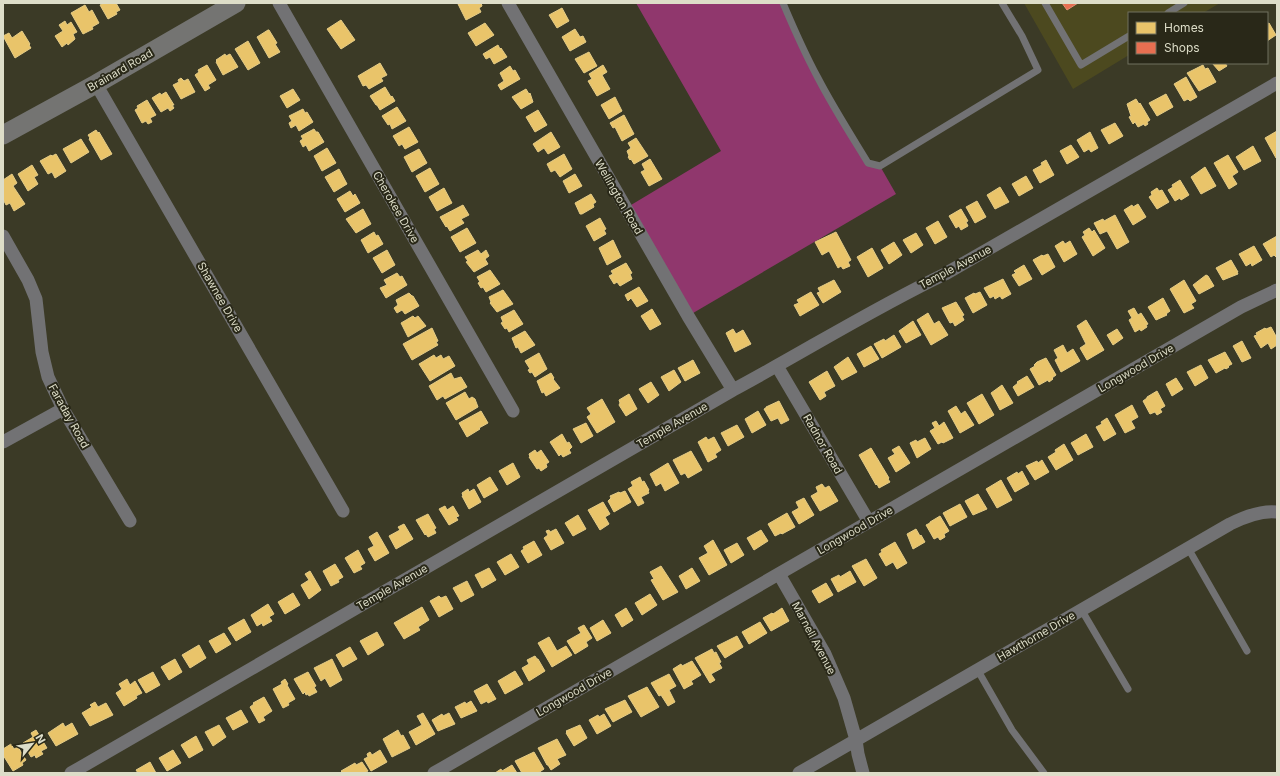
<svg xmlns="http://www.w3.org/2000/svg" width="1280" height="776" font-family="Inter,sans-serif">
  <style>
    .built { fill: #4c491f }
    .green { fill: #90376d }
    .homes { fill: #e9c46a; stroke: #e5cc86 }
    .shops { fill: #e76f51; stroke: #e49075 }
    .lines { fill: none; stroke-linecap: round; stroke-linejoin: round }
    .lane { stroke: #727274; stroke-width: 7 }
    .street { stroke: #727274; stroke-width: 13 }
    .secondary { stroke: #747472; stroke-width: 19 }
    .labels { text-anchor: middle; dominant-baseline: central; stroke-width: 4; stroke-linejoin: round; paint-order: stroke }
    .street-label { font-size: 11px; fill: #ddddc8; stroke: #292818 }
  </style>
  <rect width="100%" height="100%" fill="#3b3a26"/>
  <path class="built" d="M1024,3H1220L1203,13H1129V55L1073,89Z"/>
  <path class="green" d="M636,3H783L796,33L868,163L880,166L896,194L688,316L626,208L721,151Z"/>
  <path class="homes" d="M104,3H116L120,10L116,12L117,14L108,19L100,5Z
    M460,3H481L482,6L479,8L481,12L466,20L458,4Z
    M85,5L89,12L92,10L99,23L92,27L93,29L83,34L71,13Z
    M562,8L569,21L557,28L549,15Z
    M341,20L355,40L341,49L327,29Z
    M65,21L67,25L71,22L77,32L73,34L75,39L68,45L67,43L62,47L55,36L63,31L59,25Z
    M485,23L494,35L476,46L468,33Z
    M1269,23L1276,35L1267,41V24Z
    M575,29L580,37L583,36L586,42L570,51L562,37Z
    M268,30H269L277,43L275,44L280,52L269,58L257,37Z
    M22,31L30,44L29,45L31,48L15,58L3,36L9,33L12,38Z
    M248,41L260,63L248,70L235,49Z
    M498,45L500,49L501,48L507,57L494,64L490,57L486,59L483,54Z
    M589,52L597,66L584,73L575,59Z
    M225,54L226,56L230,54L238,67L223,75L216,62L217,61L216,60Z
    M380,63L387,75L381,78L383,81L369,89L366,85L363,86L358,76Z
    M1212,63H1225L1227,66L1219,71Z
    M207,65L216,80L208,85L210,88L205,91L195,75L199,72L198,70Z
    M603,65L607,72L602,75L610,89L597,96L588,81L592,79L589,74Z
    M1203,65L1205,69L1208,68L1216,82L1199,91L1187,73Z
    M510,66L513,71L515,70L520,79L501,90L498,85L504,81L500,73Z
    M1186,77L1197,97L1190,101L1188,99L1184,101L1174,84Z
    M181,78L184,81L188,79L195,92L181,99L173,85L179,82L178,80Z
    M385,87L391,97L392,96L395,101L380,110L377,105H376L370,96Z
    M293,89L300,100L287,108L280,96Z
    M526,89L529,94L530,93L533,102L521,109L512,97Z
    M166,92L174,105H172L174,108L170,111L168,108L161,112L152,98L160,93L161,95Z
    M1166,94L1173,107L1157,116L1149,103Z
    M615,97L622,111L609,119L601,105Z
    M1136,99L1139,104L1140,103L1150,120L1147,122L1148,124L1145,126L1144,124L1138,127L1135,122L1133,124L1129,117L1131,116L1127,104Z
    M147,100L156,115L150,118L152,122L148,124L146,121L142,123L135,110L138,108L137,106Z
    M397,107L406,121L392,129L390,124L388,125L382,116Z
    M303,109L305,113L307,112L313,122L299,131L296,125L291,128L289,123L292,121L289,116Z
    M538,110L547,125L535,132L526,117Z
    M624,115L634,134L622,141L615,127L613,128L610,123Z
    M1115,123L1123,136L1109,144L1101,130Z
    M409,127L418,142L405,149L402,144L399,146L393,136Z
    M314,129L316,132H318L324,142L309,151L306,145L303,147L300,141L303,139L301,136Z
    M96,130L98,133L99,132L112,154L101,160L89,139L90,138L88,135Z
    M1277,131V157L1276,158L1265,138Z
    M551,132L560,147L548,154L544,148L538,152L533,144Z
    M1090,132L1098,148L1091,152L1089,149L1084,152L1077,140Z
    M636,138L648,156L634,164L631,159L630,160L628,157L629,156L627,151L631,148L628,143Z
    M81,139L89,152L71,163L63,149Z
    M1071,145L1079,157L1067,164L1060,151Z
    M1253,146L1261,161L1244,170L1236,157Z
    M327,148L336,163L322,171L314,156Z
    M419,149L427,163L412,172L404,157Z
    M56,154L66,171L55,178L52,172L48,174L40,161L51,155L52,156Z
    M564,154L572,169L560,177L555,170L551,172L547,164Z
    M1228,155L1238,172L1232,176L1237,184L1229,189L1214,163Z
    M650,159L662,179L649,186L641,172L645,170L642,164Z
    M1046,160L1054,175L1040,183L1033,170L1042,165L1041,163Z
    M32,165L38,175L34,177L38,184L28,191L18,174Z
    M1205,167L1216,186L1201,194L1191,177Z
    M430,168L439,184L425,192L416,176Z
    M339,169L347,184L334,192L325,177Z
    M12,174L17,183L13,186L25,204L14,211L10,203L6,205L3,199V180Z
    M575,174L582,186L569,193L563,181Z
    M1026,176L1033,188L1019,196L1012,184Z
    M1180,180L1189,195L1181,200L1180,198L1175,201L1168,190L1173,187L1172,185Z
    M1000,187L1009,202L995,209L987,195Z
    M444,188L452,203L437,211L429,197Z
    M1157,188L1159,191L1162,190L1169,202L1157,209L1149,197L1152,195L1151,192Z
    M350,191L353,196L355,194L360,203L345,212L337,199Z
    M591,194L596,202L593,204L594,207L582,214H580L575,203Z
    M977,201L986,217L975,223L966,207Z
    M1138,204L1146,217L1133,225L1124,210L1132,205L1133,207Z
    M463,205L469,215L461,219L464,223L450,231L447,226L446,227L440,217Z
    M363,209L371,224L356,233L346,219Z
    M961,209L968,221L966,222L968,226L961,230L959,226L956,228L949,216Z
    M1115,215L1129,242L1117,249L1107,231L1100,234L1094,223L1103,219L1104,221Z
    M600,218L606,229L604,230L606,234L594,241L586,226Z
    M938,221L947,237L935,244L926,228Z
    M467,228L476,243L460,252L451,237Z
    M1089,228L1092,232L1094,230L1105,248L1093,256L1082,237L1085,235L1083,232Z
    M374,232L376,236L378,235L383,244L368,253L361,240Z
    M836,232L851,260L848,262L850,266L843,269L841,266L838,268L829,251L822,255L815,242Z
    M916,233L923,245L911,253L903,240Z
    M1277,236V257H1276L1274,255L1271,257L1263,244Z
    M613,240L621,257L607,265L599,248Z
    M1063,241L1065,244L1070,241L1077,254L1064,262L1055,246Z
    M894,242L902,255L889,264L881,250Z
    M1254,246L1262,260L1252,266L1251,263L1246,266L1239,254Z
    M872,248L883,268L868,277L857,257Z
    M387,250L395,265L382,273L373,258Z
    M478,250L481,254L486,250L489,256L485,259L488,264L474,272L466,262L468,261L465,257Z
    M1048,254L1055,267L1042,275L1033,260L1042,255L1043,256Z
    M1231,260L1238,272H1237L1238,274L1223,280L1216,268Z
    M626,263L632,273L630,274L632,279L620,286L617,282L614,284L609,276L613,274L611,271Z
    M1024,265L1032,279L1019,286L1012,275L1016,273L1014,271Z
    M490,270L500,284L486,292L483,287L481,288L478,283L480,282L477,277Z
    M397,273L400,277L402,276L407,285L386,298L380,288L387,285L384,280Z
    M1206,275L1208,276L1214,286L1199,294L1193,285Z
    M1003,279L1011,294L1002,299L1000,296L995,299L994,296L990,298L984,288Z
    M834,280L841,292L823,303L817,293L820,292L818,288Z
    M1184,280L1196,301L1191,304L1194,308L1184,313L1170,289Z
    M639,287L648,301L637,307L631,298L628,301L625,295Z
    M503,290L513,304L497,312L490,303L491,302L489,297Z
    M811,292L819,305L800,316L794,305L799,303L797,300Z
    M980,292L987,305L973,313L965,298L974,293L975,294Z
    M409,293L412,296H413L419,306L405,314L402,310L397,313L394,308L398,305L396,300Z
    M1163,298L1170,311L1166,314L1167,315L1156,320L1148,307Z
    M956,302L964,315L962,316L964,320L955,326L953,322L950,323L942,308Z
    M1134,308L1138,315L1141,313L1148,324L1146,325L1147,327L1141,331L1140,329L1135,332L1129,320L1132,318L1128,311Z
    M652,309L661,324L650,330L641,316Z
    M514,310L523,324L509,332L507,328L505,329L501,323L503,322L501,317Z
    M928,313L934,324L939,321L948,335L931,345L917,320Z
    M413,316L415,318L418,316L426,326L408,337L401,323Z
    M1086,320L1104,350L1087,360L1080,348L1086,344L1077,326Z
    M913,321L921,335L906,343L899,331Z
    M1271,327L1277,338V345L1271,349L1268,343L1261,348L1254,336L1257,335L1256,333L1265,328L1266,329Z
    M432,328L438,341L436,342L438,345L412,360L403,344Z
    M733,329L736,334L743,330L751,344L735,352L726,333Z
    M1117,329L1123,338L1113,345L1107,335Z
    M525,331L535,345L521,353L518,347L516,348L512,338Z
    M894,335L901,347L882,358L874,344L884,339L885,341Z
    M1242,341L1251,358L1242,362L1233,346Z
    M1063,345L1067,353L1073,349L1080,361L1061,372L1055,360L1058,358L1054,350Z
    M871,346L879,359L864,367L857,354Z
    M1225,352L1232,364L1228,366L1229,367L1226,369L1225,368L1216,373L1208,360Z
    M539,353L547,369L535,377L532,372L530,373L528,370L530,369L525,361Z
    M434,355L436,358L441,355L443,359L449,356L455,366L430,381L419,364Z
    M848,357L857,372L842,380L834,367Z
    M1046,358L1056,375L1052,378L1053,379L1049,382L1048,380L1039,385L1030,369L1035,366L1034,365L1037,362Z
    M693,360L700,373L685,381L678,368Z
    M1201,365L1208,378L1195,386L1187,372Z
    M674,370L681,382L669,391L661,377Z
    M827,371L835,386L824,392L826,396L820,400L809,382Z
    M451,373L454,379L461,377L467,387L445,399L443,396L437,400L429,386Z
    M551,373L554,378L553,379L560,388L546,396L544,392L542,393L537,381Z
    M1027,376L1034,387L1018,396L1013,387L1018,383L1017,382Z
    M1176,378L1183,389L1172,396L1166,384Z
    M651,382L659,395L648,403L639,389Z
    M1002,385L1013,403L1000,410L991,393Z
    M1157,391L1165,406L1160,409L1162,412L1157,415L1155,412L1150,414L1143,401L1147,398V397Z
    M465,392L469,399L472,397L475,399L478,407L456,420L446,403Z
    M629,394L637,409L626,416L619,405L620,403L619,400Z
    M982,394L994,415L979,424L967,403Z
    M602,399L615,422L597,433L587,417L591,414L587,408Z
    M779,401L789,420L781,424L778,418L771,421L764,409L766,408V407Z
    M1132,405L1138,417L1131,421L1135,428L1125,433L1115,415Z
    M956,406L961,414L965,411L974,425L960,433L948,411Z
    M481,411L488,423L479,428L480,429L467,437L459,423Z
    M758,411L766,425L752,433L745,419Z
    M1107,418L1116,434L1104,441L1096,427L1102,424L1101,422Z
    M936,421L939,426L944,422L953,438L943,443L942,442L938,444L930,431L935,428L932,423Z
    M586,423L593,436L581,443L573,429Z
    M737,425L744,437L728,446L721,433Z
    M562,434L567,443L569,442L572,447L569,450L571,453L563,457L561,454L559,456L550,442Z
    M1086,434L1093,447L1078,455L1071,443Z
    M706,437L708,440L714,437L721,450L715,454L717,457L708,462L698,442Z
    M925,438L931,449L917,458L910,443L916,440L917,442Z
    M1064,444L1073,460L1056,470L1048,457L1056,452L1055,450Z
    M899,446L910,463L896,472L888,458L895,454L892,450Z
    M871,448L889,478L888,479L890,482L879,488L877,484L876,485L859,455Z
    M535,450L537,453L541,450L549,462L546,464L547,467L541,471L539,468L537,469L529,457H530L529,454Z
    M691,451L702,470L688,478L685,473L681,475L673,460Z
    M1042,460L1049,472L1035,480L1026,466L1037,461L1038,463Z
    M513,463L520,477L507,485L499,471Z
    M668,463L679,483L665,491L661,483L656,486L650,474Z
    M1022,471L1029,484L1015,492L1007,478L1017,472L1018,474Z
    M490,477L498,490L484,498L477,485Z
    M640,477L642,482L644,481L649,490L648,491L649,493L641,497L644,503L638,506L628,489L633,486L631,482Z
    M1001,480L1012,500L997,508L986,489Z
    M822,484L825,488L829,486L838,501L820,511L811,496L818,492L816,487Z
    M468,489L469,492L474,489L481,502L469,509L462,496H463L462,493Z
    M625,491L631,502L614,512L608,501L611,498L610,496L619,492L620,493Z
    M978,494L987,509L973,515L965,501Z
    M804,498L814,515L799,524L792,512L799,508L796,502Z
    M603,502L610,514L605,517L609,524L600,530L588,510Z
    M960,504L967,517L950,526L943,513Z
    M445,506L447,510L453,506L459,516L456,517L458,520L449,525L439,509Z
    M787,513L795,527L782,534L781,533L775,536L768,524Z
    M428,514L436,528L434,529L436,533L428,537L426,534L425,535L416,520Z
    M578,515L586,529L573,536L565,523Z
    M940,516L949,531L944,534L945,537L940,540L938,537L934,539L926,525L930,523V522Z
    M404,524L413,539L396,549L389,536L400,530L398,527Z
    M556,529L564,543L551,550L544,538L548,535L546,531L549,530L550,532Z
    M916,529L920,536L921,535L925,542L913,549L907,534Z
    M761,530L768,541L754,550L747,538Z
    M377,532L389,553L375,561L368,549L374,546L369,537Z
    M713,540L727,565L709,575L699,558L708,553L704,546Z
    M534,541L542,555L528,563L521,551L524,549L523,547Z
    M895,542L907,563L897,569L893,562L886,566L879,554L882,552L881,550Z
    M737,543L744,555L731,563L724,550Z
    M358,550L365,563L360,566L362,569L354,573L345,558Z
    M511,554L519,567L505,575L497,562Z
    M866,559L877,578L864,586L852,566Z
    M335,564L343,577L338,580L339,582L331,586L323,571Z
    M661,566L678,592L663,600L651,580L654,579L650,572Z
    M489,568L496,580L482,588L475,575Z
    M692,568L700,581L686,589L679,576Z
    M310,571L321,590L309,599L301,585L309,580L305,574Z
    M850,571L856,582L838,592L831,579L839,575L840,577Z
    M467,581L474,595L461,602L453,588Z
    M826,583L833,595L819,603L812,591Z
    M293,593L300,605L285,614L278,602Z
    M650,594L657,605L642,615L635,603Z
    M439,596L441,598L446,596L453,609L439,617L430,601Z
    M268,604L274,614L269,617L272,621L263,626L262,623L257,626L251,615Z
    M422,607L429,620L418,627L420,630L404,639L394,623Z
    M626,608L633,620L622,627L615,615Z
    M782,608L789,621L771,631L763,618L772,613L773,614Z
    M244,619L251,632L236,641L228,628Z
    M603,620L611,633L597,641L590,628Z
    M760,622L767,633L749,644L742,632Z
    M584,625L592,638L586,642L588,646L575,654L567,641L581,633L578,628Z
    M377,632L384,645L368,655L360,641Z
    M224,633L231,644L216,653L209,641Z
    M737,636L743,647L725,658L717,646Z
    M549,637L557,651L566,646L572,655L552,667L538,643Z
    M199,645L206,658L190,668L182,655Z
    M350,647L357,659L343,667L336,655Z
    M712,649L714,653L716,652L721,662L719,663L722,668L711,674L715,680L710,683L695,658Z
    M535,656L537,659H538L545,671L529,681L522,668L529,664L527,660Z
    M175,659L182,672L169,680L161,667Z
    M332,659L342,680L330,687L325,678L321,681L314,668Z
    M692,661L701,675L691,681L693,684L684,689L673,669L681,664L682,666Z
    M515,671L523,684L505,694L498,681Z
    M153,672L160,685L146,693L138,680Z
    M308,672L316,686L314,687L317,692L309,696L308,694L306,695L305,692L303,694L294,679Z
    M669,674L676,686L669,690L675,702L668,706L661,695L659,696L651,683Z
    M127,679L130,685L135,681L142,693L136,696L137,698L124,706L116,693L122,689L119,684Z
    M285,679L288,684L287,685L295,699L288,703L289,705L283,708L273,689L282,684L281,682Z
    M487,684L496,699L488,703L487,701L481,704L474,691Z
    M647,687L659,707L641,717L628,696Z
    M264,697L272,711L263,717L265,720L259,723L250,707L254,704L253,703Z
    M625,700L632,712L613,722L605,709Z
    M471,701L477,711L461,718L455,707L465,702L466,704Z
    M95,702L98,707L106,703L113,715L90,726L82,713L92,707L90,705Z
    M241,710L248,722L233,730L226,718Z
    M423,713L435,734L416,745L409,732L422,725L417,716Z
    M449,713L455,724L438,731L432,720L442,714L443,716Z
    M604,714L611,726L597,734L589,720L598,715L599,717Z
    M63,723L65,727L72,723L78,734L56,746L48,733Z
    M219,725L226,737L213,746L205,732Z
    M580,725L587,738L574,746L566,733L567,732L566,731Z
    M36,730L47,748L41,751L43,754L36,758L35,755L31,757L23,743L33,737L31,733Z
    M398,730L401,736L403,735L410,748L392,757L383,739Z
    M196,736L203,750L189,758L181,745Z
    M557,739L566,755L557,759L560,764L551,770L548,765H547L538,748Z
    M11,744L14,749L18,747L26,760L22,763L23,765L13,771L3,755V749Z
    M173,750L181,763L167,771L159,758Z
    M380,750L387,762L371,771L364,759L368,757L367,754L370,752L372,755Z
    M534,752L544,769L538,773H522L515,761Z
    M150,762L156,773H138L136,770Z
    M362,762L368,771L364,773H343L341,771L355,763L356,765Z
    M512,765L517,773H495L501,769L502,771Z"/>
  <path class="shops" d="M1062,3H1078L1067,10Z"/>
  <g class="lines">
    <path class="lane" d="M783,3C794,29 805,54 818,78C833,107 851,135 868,163L880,166L1038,70L1022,36L1002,3
      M1045,3L1081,65L1129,36
      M1168,13L1184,3
      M1188,548L1247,651
      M1081,609L1128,689
      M977,669L1012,730L1044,773"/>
    <path class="street" d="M279,3L513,411
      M508,3L688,316L733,390
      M96,84L343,511
      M3,236L28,280L36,299L42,352L48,377L63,409L130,521
      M777,366L869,522
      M3,442L63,409
      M779,574L825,654L844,698L856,740L858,754L863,773
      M71,773L733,390C804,352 872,309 945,274L1277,83
      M434,773L1241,307L1277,290
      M799,773L1230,524C1244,517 1261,510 1277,512"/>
    <path class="secondary" d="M3,135L96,84L236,3"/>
  </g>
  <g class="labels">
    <g class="street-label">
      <text transform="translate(120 70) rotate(-30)">Brainard Road</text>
      <text transform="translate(619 197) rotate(60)">Wellington Road</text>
      <text transform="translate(396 207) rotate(60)">Cherokee Drive</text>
      <text transform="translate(955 267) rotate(-28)">Temple Avenue</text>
      <text transform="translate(220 297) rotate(60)">Shawnee Drive</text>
      <text transform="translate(1136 368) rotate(-30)">Longwood Drive</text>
      <text transform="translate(69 416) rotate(61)">Faraday Road</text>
      <text transform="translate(672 425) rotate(-30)">Temple Avenue</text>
      <text transform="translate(823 444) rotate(60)">Radnor Road</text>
      <text transform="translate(855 530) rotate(-30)">Longwood Drive</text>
      <text transform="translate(392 587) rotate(-30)">Temple Avenue</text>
      <text transform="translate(1036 636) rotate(-30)">Hawthorne Drive</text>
      <text transform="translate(814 638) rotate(62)">Marnell Avenue</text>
      <text transform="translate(574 692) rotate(-30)">Longwood Drive</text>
    </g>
  </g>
  <rect width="1280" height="776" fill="none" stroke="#ddddc8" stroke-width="8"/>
  <rect x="1128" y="12" width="140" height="52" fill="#292818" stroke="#71705e"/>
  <rect x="1136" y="22" width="20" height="12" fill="#e9c46a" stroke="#71705e"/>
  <text x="1164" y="32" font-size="12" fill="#ddddc8">Homes</text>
  <rect x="1136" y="42" width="20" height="12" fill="#e76f51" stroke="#71705e"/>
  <text x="1164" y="52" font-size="12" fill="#ddddc8">Shops</text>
  <g transform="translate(32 744) rotate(60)" stroke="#292818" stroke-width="3" paint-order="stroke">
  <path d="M0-3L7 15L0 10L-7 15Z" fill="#ddddc8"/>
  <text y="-6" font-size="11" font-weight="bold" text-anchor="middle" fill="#ddddc8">N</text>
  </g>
</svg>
